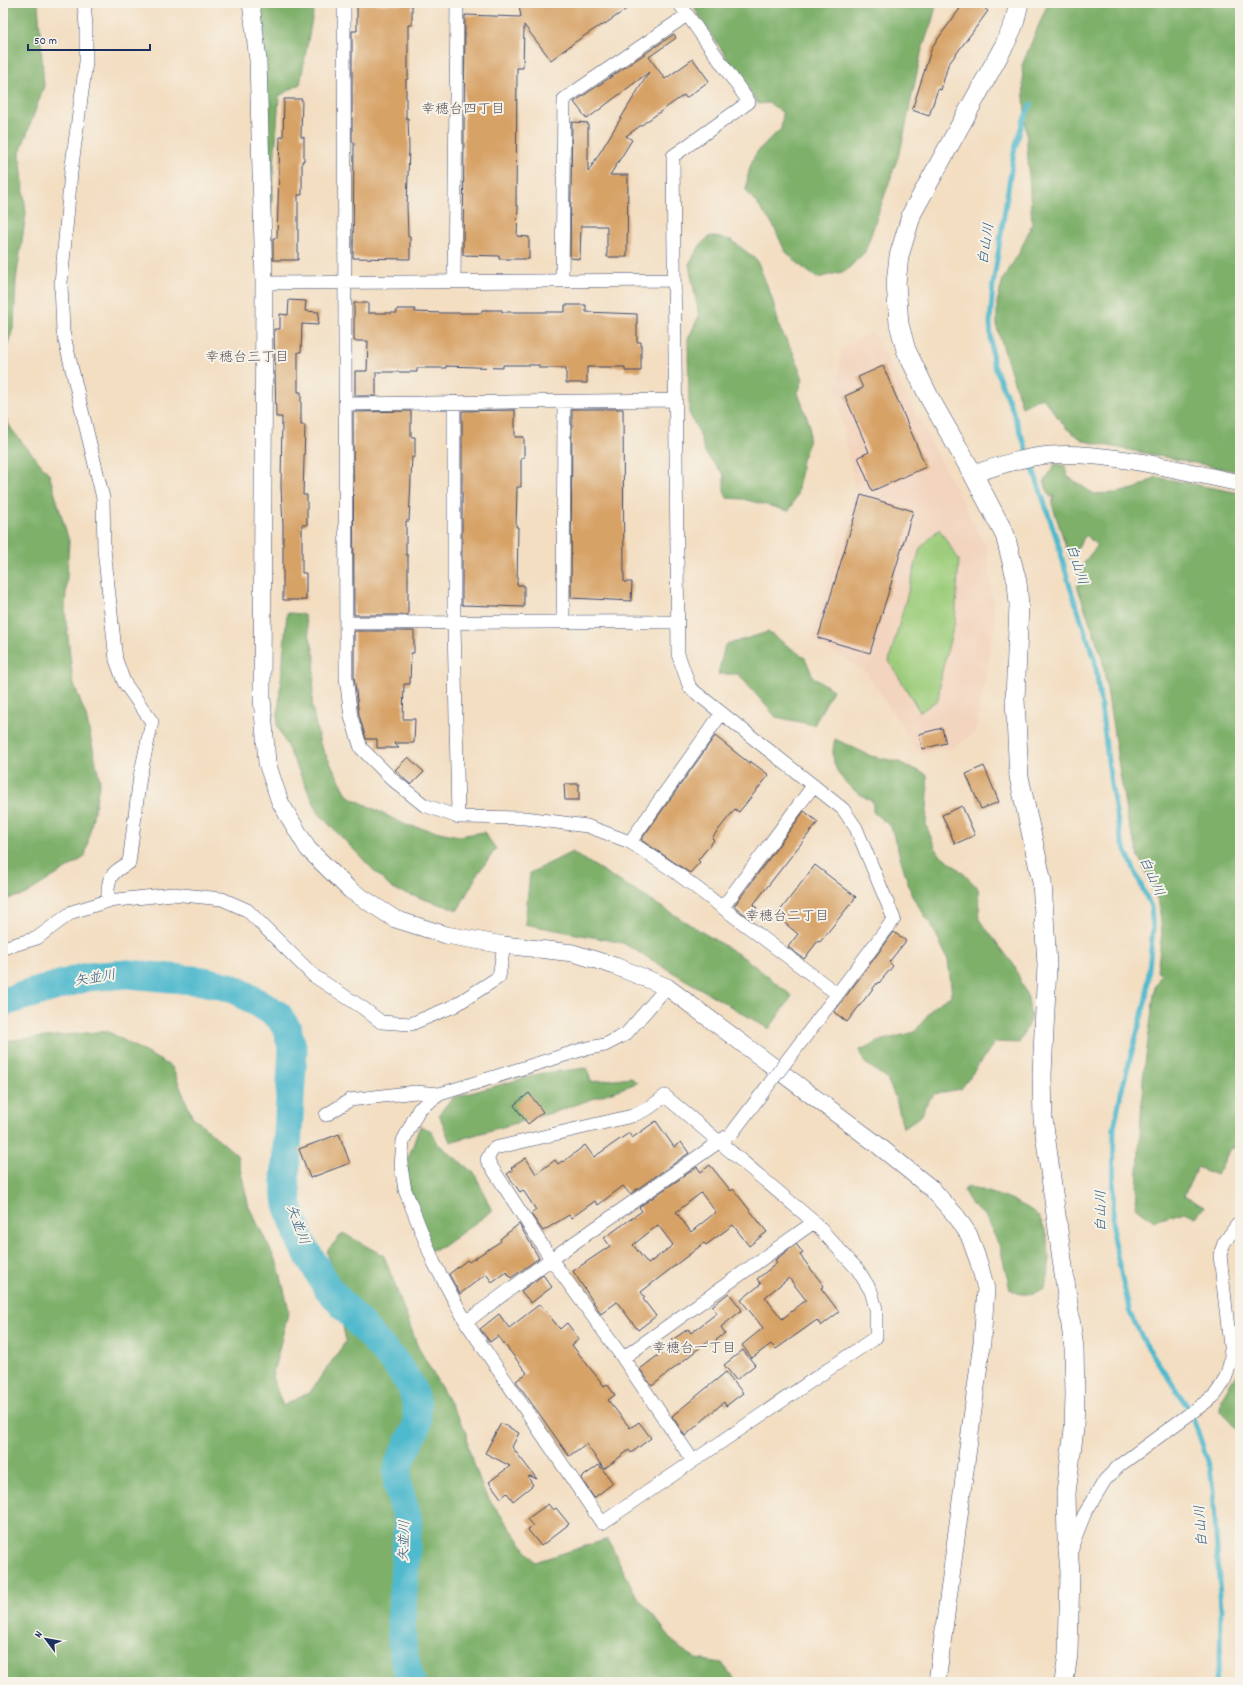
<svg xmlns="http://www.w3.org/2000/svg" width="1243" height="1685" font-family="Dekko,'Klee One',sans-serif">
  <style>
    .built { fill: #f3d4be }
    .green { fill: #9dcd7b; stroke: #5c7e6c }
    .forest { fill: #7eb06b; stroke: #4c7064 }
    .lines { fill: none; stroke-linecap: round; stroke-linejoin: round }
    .stream { stroke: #50b9cd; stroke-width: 5 }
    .river { stroke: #50b9cd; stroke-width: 29 }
    .building { fill: #d7a266; fill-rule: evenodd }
    .minor-casing { stroke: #3b496d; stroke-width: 14 }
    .tertiary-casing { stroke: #3b496d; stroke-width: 18 }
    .secondary-casing { stroke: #3b496d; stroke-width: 20 }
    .minor { stroke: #fff; stroke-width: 13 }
    .tertiary { stroke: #fff; stroke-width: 17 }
    .secondary { stroke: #fff; stroke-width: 19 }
    .minor-bridge-casing { stroke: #3b496d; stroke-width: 14; stroke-linecap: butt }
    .minor-bridge { stroke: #fff; stroke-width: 13 }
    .labels { text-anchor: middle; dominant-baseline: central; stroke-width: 4; stroke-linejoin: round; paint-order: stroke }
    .neighbourhood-label { font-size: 14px; fill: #5d5761; stroke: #f7f3e8 }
    .water-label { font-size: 14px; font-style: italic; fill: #2b587f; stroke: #f7f3e8 }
  </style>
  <rect width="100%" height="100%" fill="#f7f3e8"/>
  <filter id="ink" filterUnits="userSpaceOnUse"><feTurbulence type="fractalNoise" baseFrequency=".025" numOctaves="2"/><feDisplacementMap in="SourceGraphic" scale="8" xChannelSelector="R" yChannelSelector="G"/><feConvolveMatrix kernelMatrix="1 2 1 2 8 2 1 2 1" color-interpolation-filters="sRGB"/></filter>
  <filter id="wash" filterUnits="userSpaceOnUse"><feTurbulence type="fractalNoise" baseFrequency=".012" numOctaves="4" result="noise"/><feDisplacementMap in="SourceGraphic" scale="16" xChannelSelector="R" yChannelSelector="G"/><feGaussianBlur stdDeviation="0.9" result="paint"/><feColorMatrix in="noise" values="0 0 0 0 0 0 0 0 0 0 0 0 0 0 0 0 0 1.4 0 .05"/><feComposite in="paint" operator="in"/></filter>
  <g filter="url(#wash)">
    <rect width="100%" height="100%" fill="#f3dec2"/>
    <path class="built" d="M872,331L987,548L995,623L975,732L953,748L919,754L866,671L812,641L855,488L836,393L841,350Z"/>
    <path class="green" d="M939,529L959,560L955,621L942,671L938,700L920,712L889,661L920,548Z"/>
    <path class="forest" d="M3,3H38L44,86L20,153L26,214L16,280L14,326L3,358Z
      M254,3H315L300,84L279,96L270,227Z
      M694,3H937L932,21L922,49L901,148L865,252L846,271L817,278L802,267L785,251L773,225L746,190C750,155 755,152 781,129L783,113L769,103L758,104L697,13Z
      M1048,3H1240V472L1084,441L1067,429L1042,397L1022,407L997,328V302L1003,279L1019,253L1032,224L1022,65Z
      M710,236L731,240L757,260L772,298L780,329L793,352L803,379L798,393L810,426L808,445L802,460L797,495L789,511L743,499L727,498L724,491V475L705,453L699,432L689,413L688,339L699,316L689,264L701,244Z
      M3,413L12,430L49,474L69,541L65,610L73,682L86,716L100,781L85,857L24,895L3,900Z
      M1055,464L1065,466L1067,476L1094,494L1117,493L1137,488L1156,477L1240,493V1149L1230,1148L1221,1169L1216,1175L1197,1167L1184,1196L1204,1207L1196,1217L1185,1212L1154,1221L1136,1207L1143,1079L1155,987L1161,974L1157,972L1162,933L1159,904L1139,857L1127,818L1102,657L1077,586L1085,561L1097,546L1086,535L1070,559L1052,504L1054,496L1050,497L1044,482Z
      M287,613L304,614L315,657L312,706L320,744L348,796L406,825L459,836L484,832L496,849L478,873L458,910L392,889L319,814L277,725Z
      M768,632L805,658L813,677L833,690L814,725L776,717L738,674H718L725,645Z
      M835,739L871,756L899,762L927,775L928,794L926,825L937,852L961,871L978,888L980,921L1014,965L1028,998L1031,1018L1019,1043L995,1042L961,1089L934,1094L925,1106L922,1115L903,1128L896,1099L887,1079L864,1062L860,1050L883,1040L915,1032L934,1006L952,995L948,960L933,928L912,896L891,827L873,812V802C847,788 826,770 835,739Z
      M572,852L746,959L792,996L769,1029L623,943L525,924L530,873Z
      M107,1031L172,1067L192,1116L237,1155L249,1207L278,1265L289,1310L272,1377L283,1406L310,1392L346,1341L327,1251L343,1233L384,1256L418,1347L467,1433L468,1447L484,1492L535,1562L608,1539L633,1590L678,1647L697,1659L722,1663L737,1682H3V1041Z
      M587,1068L591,1082L631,1077L637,1083L558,1111L450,1142L439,1114L452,1098L543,1073Z
      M420,1126L432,1131L438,1144L475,1174L492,1211L442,1247L427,1251L397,1189Z
      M967,1186C985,1191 1026,1202 1038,1216C1048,1227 1051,1262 1048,1276C1047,1281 1045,1286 1043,1290C1028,1295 1023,1297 1010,1289L1000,1247L985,1216L972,1205L964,1191Z
      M1240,1368V1436L1238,1430L1220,1412L1221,1399Z"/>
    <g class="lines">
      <path class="stream" d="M1031,104L1023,121L1014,152L993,285L990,323L992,352L993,363L1012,409L1029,457L1057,540L1070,587L1095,660L1111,784L1121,840L1151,907L1153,929L1146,999L1121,1093L1114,1128L1113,1237L1130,1313L1145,1343L1191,1412L1210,1467L1213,1490L1221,1608L1220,1662L1215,1682"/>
      <path class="river" d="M3,1002L87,977L128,974L203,981L229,987L241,993L278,1015L287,1029L293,1050L285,1181L288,1205L301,1242L327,1287L397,1365L411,1386L417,1405V1426L399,1463L397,1474L398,1487L408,1520L401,1624L403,1653L411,1682"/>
    </g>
    <g id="blocks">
      <path class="building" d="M357,3L412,5V25H408V79H406V118H408L409,148L407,205L408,237H410V259L353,258L354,142H352V31H357Z
        M532,3H635L602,26L601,25L575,42L551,60L524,25L523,68H517L516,206H518L517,236L529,237V259H499V256L463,255L465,15L521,17L519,5Z
        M964,3H977L988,11L948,65L941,90L938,89L929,116L912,110L932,47Z
        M674,34L676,38L649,57L665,79L693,59L709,81L686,98L684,95L626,136L632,140L610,175H628L627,257H607V226H581L580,259L570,258L572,122L588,123V172L649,72L587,119L574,102Z
        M284,99H302L301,137H304V161H302V195H298V260H273V238H277L280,137H283Z
        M289,300L306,301L305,311L319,312L318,325L302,324L301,352H298V392H301V425H305L303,495H307V525H302V573H306V600H283V525L281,487L282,417H276L274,329H280V314L288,315Z
        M354,303H368V313H397V309H415V312L443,313H482V310H502V312H565V305H586V312L637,314V342H641V371H625V367H587V383H566V368H539V365H503V368L446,366V368H417V372H376V396H355V371H367L368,341H354Z
        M883,366L926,467L872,491L858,457L869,452L845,396L863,388L858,377Z
        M572,409H623L624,582H632L631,601L571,598Z
        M515,410V437H524V458H521V487H517L516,527H518L517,585H524V607L462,605V411Z
        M411,411V437H415V457H412L409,521H406V555H408V615H354L353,412Z
        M861,495L913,511L870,653L818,638Z
        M354,631H414V653H411L410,684H404L403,719H415L414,743H394L399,748H377V739H366L359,715L354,676Z
        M942,728L946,743L922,749L919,734Z
        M715,736L749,763L750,761L769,775L739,812L735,809L712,838L714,840L698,860L700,862L690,873L641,840Z
        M408,757L424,772L411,785L395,770Z
        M984,766L999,802L981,809L966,774Z
        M564,784H579V800H565Z
        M962,806L975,835L955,844L942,815Z
        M804,811L818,822L753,905L757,908L749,918L734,906Z
        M815,865L856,897L820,942L818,941L804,959L788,947L798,934L776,916Z
        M894,932L906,941L889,962L893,966L879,983L878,982L847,1022L834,1012Z
        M529,1093L543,1112L528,1124L514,1105Z
        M656,1121L674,1147L681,1142L689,1153L630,1194L623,1186L598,1205L595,1201L571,1218L569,1215L543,1231L531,1214L536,1210L523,1190L520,1192L507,1174L513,1170L511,1168L526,1158L536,1174L555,1160L558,1164L562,1161L563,1162L585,1145L594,1157L629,1133L632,1138Z
        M339,1134L350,1163L310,1178L299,1149Z
        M710,1165L731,1191L733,1189L767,1232L749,1246L733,1225L706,1245L704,1243L641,1292L645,1297L643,1299L656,1316L638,1330L617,1302L601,1314L573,1271L610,1246L604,1238L642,1211L639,1207L697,1167L701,1172ZM701,1193L716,1212L691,1232L676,1212ZM658,1225L673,1245L648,1264L633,1245Z
        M519,1224L539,1258L511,1278L506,1272L492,1282L486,1274L460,1294L449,1274L467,1260L469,1262L501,1241L500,1239Z
        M796,1244L803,1253L800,1255L824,1286L821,1288L839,1312L821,1326L817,1320L776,1349L771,1344L752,1358L742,1345L763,1328L741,1300L761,1284L757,1279L777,1263L775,1260ZM789,1278L806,1300L782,1319L765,1297Z
        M543,1275L552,1287L531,1303L521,1291Z
        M729,1293L742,1310L721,1327L725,1333L710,1345L708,1341L652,1386L640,1369L674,1343L672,1340L688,1329L691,1333L717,1313L712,1306Z
        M540,1304L560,1329L567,1323L579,1339L572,1345L604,1386L607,1384L615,1395L608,1400L630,1428L639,1422L651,1438L631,1453L629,1450L604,1469L586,1444L569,1456L516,1381L527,1373L498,1336L490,1342L480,1329L499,1314L509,1328Z
        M743,1350L755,1365L736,1380L724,1365Z
        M726,1372L743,1393L726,1406L724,1402L685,1436L672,1416Z
        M501,1423L519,1433L512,1447L537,1479L530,1476L528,1477L533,1485L513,1501L507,1493L501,1498L489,1482L510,1466L485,1453Z
        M599,1465L613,1483L594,1498L581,1478Z
        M548,1504L553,1510L556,1508L569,1524L541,1546L528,1530L533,1526L527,1519Z"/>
    </g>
  </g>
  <g filter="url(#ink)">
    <use href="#blocks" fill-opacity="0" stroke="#3b496d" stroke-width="1"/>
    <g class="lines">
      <defs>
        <path id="minor" d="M84,3L86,26V62L71,172L66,229L61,283L63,332L103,498L104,549L116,660L124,682L152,722L140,776L129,863C109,873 107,880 108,901
          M344,3L346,677L351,717L361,748L393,780L424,805L458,817L525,818L587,826L630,842L674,871L836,993
          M679,3L749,102L673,156L678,654L690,688L843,809L856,828L894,919L826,1009
          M562,280L564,99L687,15
          M454,281L457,3
          M264,283L673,280
          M454,402V623L458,817
          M346,404L674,400
          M563,621L564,402
          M346,623C456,623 566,621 677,622
          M630,842L721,714
          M723,907L813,786
          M3,948L37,938L72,912L108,901L173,894L222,899L247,910L314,976L363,1008L381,1022L411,1024L454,1006L499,977L504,945
          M667,987L626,1034L605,1045L584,1049L440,1094L419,1109L403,1141L401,1166L405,1190L434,1263L466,1322L602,1523L876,1337V1309L871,1291L858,1270L814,1222L665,1096L649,1108L632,1116L495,1148L491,1152L487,1160L551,1259L623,1358L693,1461
          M326,1115L350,1100L415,1092L440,1094
          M466,1322L551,1259L726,1137
          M623,1358L814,1222
          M1072,1550L1073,1543L1084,1515L1105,1480L1120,1465L1214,1396C1225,1383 1229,1371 1231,1355L1220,1255L1224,1243L1237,1225H1240"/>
        <path id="tertiary" d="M251,3L258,60L264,283L262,698L267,763L280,802L308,849L350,890L395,919L446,935L504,945L573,953L615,966L667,987L874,1142L932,1189L957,1217L969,1235L979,1263L986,1289L982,1342L937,1682
          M973,474C998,466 1024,457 1050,455C1108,451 1182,471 1240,483"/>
        <path id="secondary" d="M1019,3L1014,24L1005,44L912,213L899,256L896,283L899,324L906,350L930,399L973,474L1005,535L1017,582L1019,605L1015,699L1019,777L1042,882L1047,965L1042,1075L1043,1119L1074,1348L1075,1395L1074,1429L1066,1493L1067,1539L1070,1572L1068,1654L1064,1682"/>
      </defs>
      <use href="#minor" class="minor-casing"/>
      <use href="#tertiary" class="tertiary-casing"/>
      <use href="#secondary" class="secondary-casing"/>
      <use href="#minor" class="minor"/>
      <use href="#tertiary" class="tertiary"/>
      <use href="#secondary" class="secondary"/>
      <defs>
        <path id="minor-bridge" d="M732,1133L826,1009"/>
      </defs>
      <use href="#minor-bridge" class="minor-bridge-casing"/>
      <use href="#minor-bridge" class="minor-bridge"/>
    </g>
  </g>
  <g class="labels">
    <g class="neighbourhood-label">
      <text x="463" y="110">幸穂台四丁目</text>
      <text x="247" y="358">幸穂台三丁目</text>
      <text x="787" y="917">幸穂台二丁目</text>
      <text x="694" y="1349">幸穂台一丁目</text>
    </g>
    <g class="water-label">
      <text transform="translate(987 244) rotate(-81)">白山川</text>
      <text transform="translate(1076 565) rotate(72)">白山川</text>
      <text transform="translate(1151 877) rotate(66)">白山川</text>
      <text transform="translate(95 979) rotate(-9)">矢並川</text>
      <text transform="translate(1102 1211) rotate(-90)">白山川</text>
      <text transform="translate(297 1225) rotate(70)">矢並川</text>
      <text transform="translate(1202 1526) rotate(-94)">白山川</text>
      <text transform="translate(405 1541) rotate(-88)">矢並川</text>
    </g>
  </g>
  <rect width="1243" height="1685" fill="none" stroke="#f7f3e8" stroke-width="16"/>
  <g transform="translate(46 1639) rotate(302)" stroke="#f7f3e8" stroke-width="3" paint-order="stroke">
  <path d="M0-3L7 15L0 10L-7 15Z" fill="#1b2f5e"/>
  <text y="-6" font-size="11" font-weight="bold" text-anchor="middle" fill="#1b2f5e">N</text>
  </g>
  <path d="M28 44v6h122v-6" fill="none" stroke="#1b2f5e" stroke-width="2"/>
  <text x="34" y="44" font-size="12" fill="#1b2f5e" stroke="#f7f3e8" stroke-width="3" paint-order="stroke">50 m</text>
</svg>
